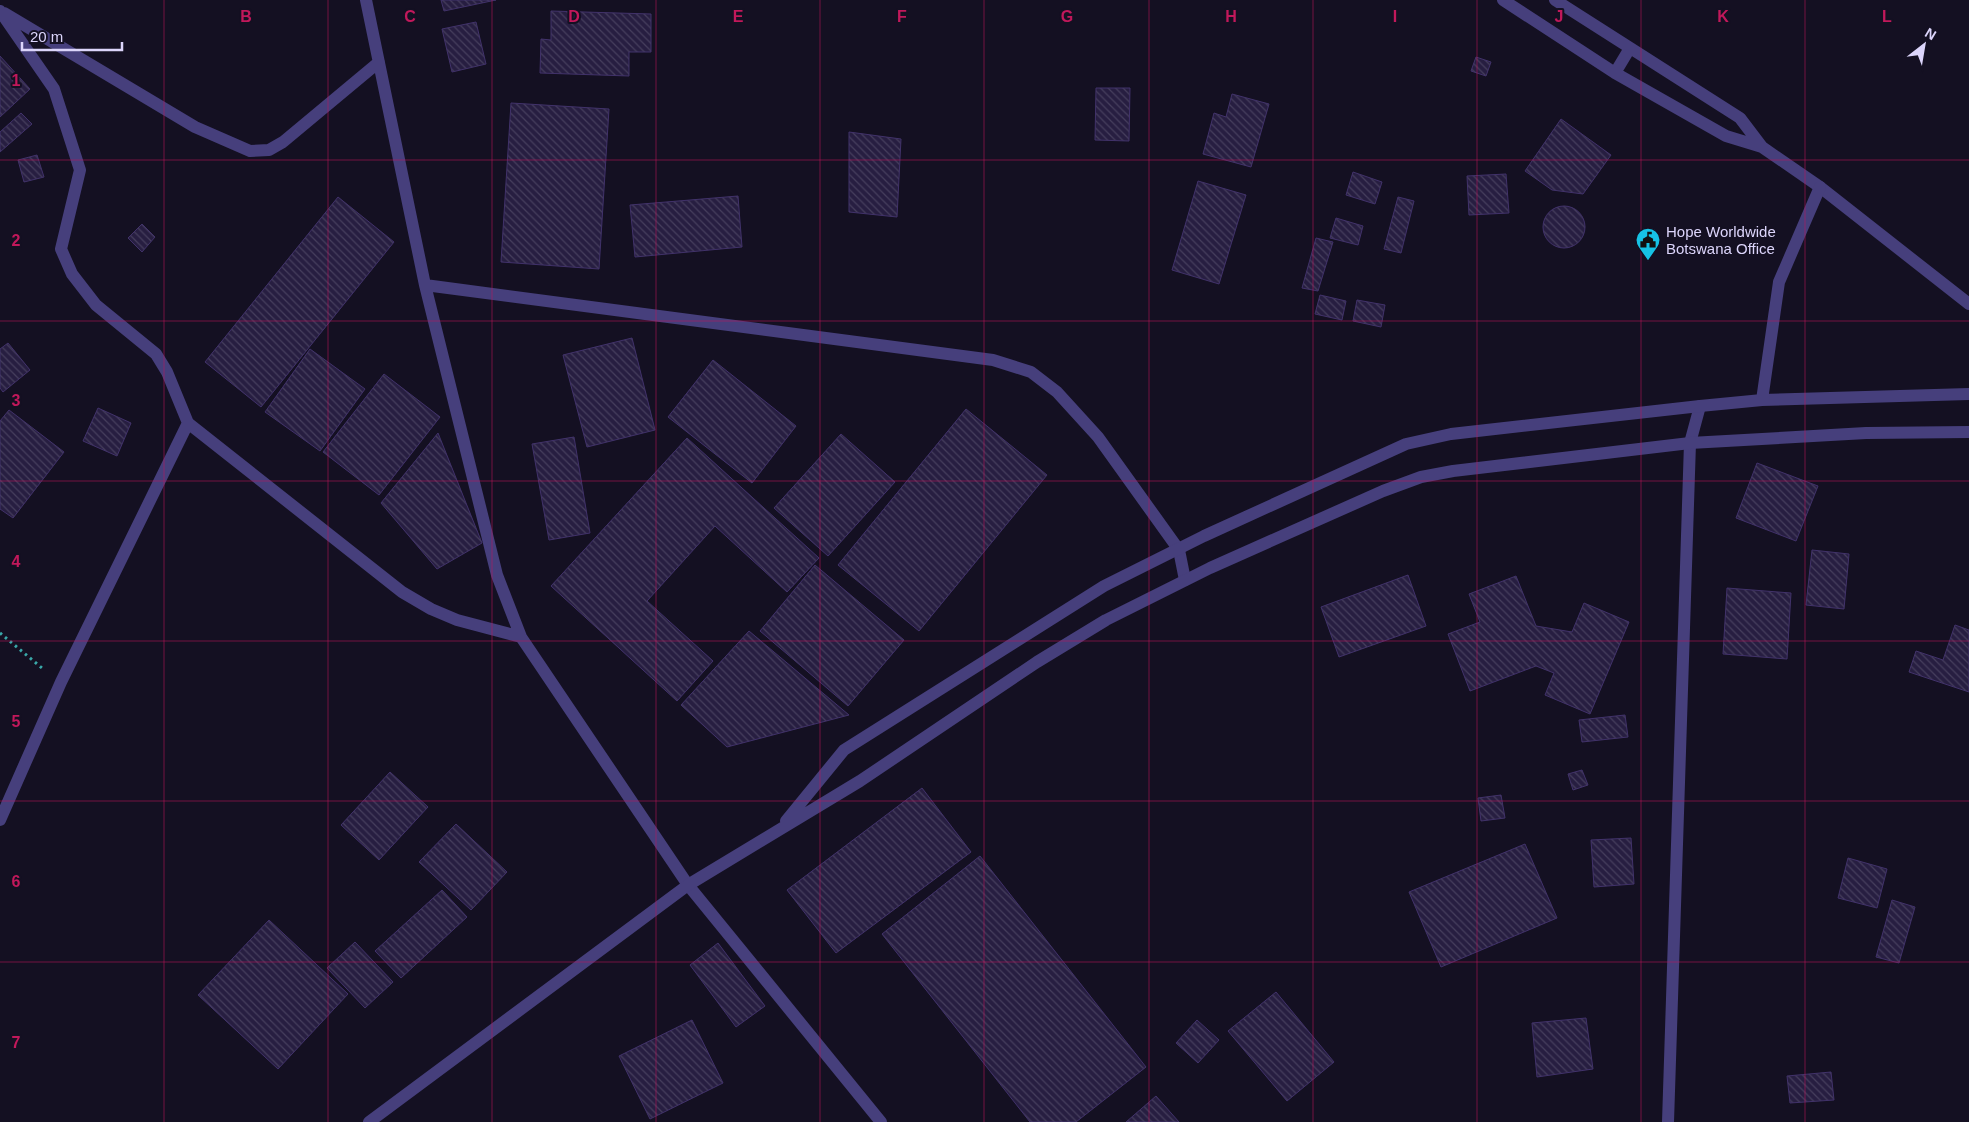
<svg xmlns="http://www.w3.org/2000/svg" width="1969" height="1122" font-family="Arial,sans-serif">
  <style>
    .building { fill: url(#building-back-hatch); stroke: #41326a }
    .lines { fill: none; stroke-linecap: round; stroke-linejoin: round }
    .path { stroke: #3aa8a9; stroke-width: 3; stroke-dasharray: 2.5 4; stroke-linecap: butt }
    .minor { stroke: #463f7c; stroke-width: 12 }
    .tertiary { stroke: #463f7c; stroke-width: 12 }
    .grid { fill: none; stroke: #c2185b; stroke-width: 1; stroke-opacity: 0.55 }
    .labels { text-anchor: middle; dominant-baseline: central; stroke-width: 4; stroke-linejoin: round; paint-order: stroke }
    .poi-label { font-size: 15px; fill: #dcd5fb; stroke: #141022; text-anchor: start }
    .grid-label { font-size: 16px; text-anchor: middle; font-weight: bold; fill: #c2185b; stroke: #141022; stroke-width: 4; stroke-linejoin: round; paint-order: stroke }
  </style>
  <defs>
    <pattern id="building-back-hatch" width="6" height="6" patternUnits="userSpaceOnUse" patternTransform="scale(1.25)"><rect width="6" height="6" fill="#271e41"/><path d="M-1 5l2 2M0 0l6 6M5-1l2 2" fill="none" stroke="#463e5d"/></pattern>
  </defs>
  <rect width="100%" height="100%" fill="#141022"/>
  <path class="building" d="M441,0H496L444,11Z
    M551,11L651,14V52H629V76L540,73L541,39L551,40Z
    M476,22L486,64L452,72L442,29Z
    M0,56L30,89L0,117Z
    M1476,57L1491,62L1486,76L1471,71Z
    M1096,88H1130L1129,141L1095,140Z
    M1232,94L1269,104L1251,167L1203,154L1214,113L1226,117Z
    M511,103L609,109L599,269L501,262Z
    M21,113L32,124L0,152V132Z
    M1561,119L1611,155L1583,194L1552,190L1525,171Z
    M849,132L901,139L897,217L849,212Z
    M37,155L44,177L24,182L18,160Z
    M1353,172L1382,182L1375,204L1346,195Z
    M1506,174L1509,213L1469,215L1467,176Z
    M1198,181L1246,195L1219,284L1172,270Z
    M738,196L742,247L635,257L630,205Z
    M338,197L394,242L261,407L205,362Z
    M1398,197L1414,201L1401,253L1384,249Z
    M1543 227a21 21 0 1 1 42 0a21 21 0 1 1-42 0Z
    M1336,218L1363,226L1358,245L1330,238Z
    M142,224L155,237L142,252L128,238Z
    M1316,238L1333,242L1318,291L1302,288Z
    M1320,295L1346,301L1342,320L1315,314Z
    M1357,300L1385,305L1381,327L1353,321Z
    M632,338L655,430L587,447L563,355Z
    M8,343L30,370L3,392L0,388V349Z
    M310,349L365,389L320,451L265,412Z
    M713,360L796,426L752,483L668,417Z
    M384,374L440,417L379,495L323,452Z
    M98,408L131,423L117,456L83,441Z
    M966,409L1047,475L919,631L838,565Z
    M9,410L64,452L13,518L0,509V421Z
    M438,433L482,543L437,569L381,503Z
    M841,434L895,482L828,556L774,508Z
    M574,437L590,533L549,540L532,444Z
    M687,438L819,558L787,592L715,526L647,601L713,661L677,701L551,586Z
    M1757,463L1818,486L1796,541L1736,518Z
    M1812,550L1849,554L1844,609L1806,605Z
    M815,565L904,640L848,706L760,631Z
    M1408,575L1426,626L1339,657L1321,607Z
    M1516,576L1536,626L1572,632L1584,603L1629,622L1590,714L1545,695L1554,673L1536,666L1470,691L1448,634L1480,622L1469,594Z
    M1727,588L1791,593L1787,659L1723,654Z
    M1955,625L1969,630V692L1909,672L1916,651L1943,660Z
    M749,631L849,715L727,747L681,705Z
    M1625,715L1628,737L1582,742L1579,720Z
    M1582,770L1588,785L1573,790L1568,774Z
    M390,772L428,807L379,860L341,825Z
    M922,788L971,852L836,953L787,890Z
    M1501,795L1505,818L1481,821L1478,798Z
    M456,824L507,872L471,910L419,862Z
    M1631,838L1634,884L1594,887L1591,840Z
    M1525,844L1557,918L1441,967L1409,892Z
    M980,856L1146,1067L1076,1122H1030L882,934Z
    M1848,858L1887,869L1877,908L1838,898Z
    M442,890L467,917L401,978L375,951Z
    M1892,900L1915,907L1899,963L1876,957Z
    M269,920L348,994L278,1069L198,995Z
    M355,942L393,982L365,1008L327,968Z
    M718,943L765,1006L736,1027L690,965Z
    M1276,992L1334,1062L1287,1101L1228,1031Z
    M1586,1018L1593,1069L1537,1077L1532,1023Z
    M692,1020L723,1083L650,1119L619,1056Z
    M1197,1020L1219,1040L1198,1063L1176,1043Z
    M1831,1072L1834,1100L1790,1103L1787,1076Z
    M1156,1096L1179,1122H1126Z"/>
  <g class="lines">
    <path class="path" d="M0,633L42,668"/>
    <path class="minor" d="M366,0L425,285L497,575L521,637L688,885L881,1122
      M1503,0L1615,73L1726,136L1762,147
      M1555,0L1740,118L1762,147L1820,187L1969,304
      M0,11L54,89L80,170L61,249L72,274L96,305L156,354L167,372L188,423L402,592L431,609L457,620L521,637
      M4,13L195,127L250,151L269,150L283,142L379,62
      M1615,73L1630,48
      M425,285L993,360L1031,372L1057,392L1098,437L1179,550L1185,580
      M0,820L61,682L188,423
      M1668,1122L1690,443L1700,406"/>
    <path class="tertiary" d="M1762,400L1779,282L1820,187
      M786,821L844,750L1104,586L1204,536L1406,444L1451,434L1700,406L1762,400L1969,394
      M369,1122L688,885L860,781L1037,662L1106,620L1210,568L1383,491L1421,477L1453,471L1690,443L1866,433L1969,432"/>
  </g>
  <path class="grid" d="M164,0V1122M328,0V1122M492,0V1122M656,0V1122M820,0V1122M984,0V1122M1149,0V1122M1313,0V1122M1477,0V1122M1641,0V1122M1805,0V1122M0,160H1969M0,321H1969M0,481H1969M0,641H1969M0,801H1969M0,962H1969"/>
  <defs>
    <symbol id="civic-pin" viewBox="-11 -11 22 30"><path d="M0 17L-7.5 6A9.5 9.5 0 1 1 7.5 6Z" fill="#16c2e5" stroke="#141022"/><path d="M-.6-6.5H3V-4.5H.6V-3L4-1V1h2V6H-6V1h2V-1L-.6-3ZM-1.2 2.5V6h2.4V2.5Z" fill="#111"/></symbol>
  </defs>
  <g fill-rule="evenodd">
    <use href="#civic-pin" x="1634" y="226" width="28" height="38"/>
  </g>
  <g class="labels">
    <g class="poi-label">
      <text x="1666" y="231">Hope Worldwide<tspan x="1666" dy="17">Botswana Office</tspan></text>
    </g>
  </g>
  <g class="grid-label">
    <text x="246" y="22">B</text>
    <text x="410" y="22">C</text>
    <text x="574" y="22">D</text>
    <text x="738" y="22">E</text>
    <text x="902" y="22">F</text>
    <text x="1067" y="22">G</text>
    <text x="1231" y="22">H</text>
    <text x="1395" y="22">I</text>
    <text x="1559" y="22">J</text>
    <text x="1723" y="22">K</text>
    <text x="1887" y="22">L</text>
    <text x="16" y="86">1</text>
    <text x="16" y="246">2</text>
    <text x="16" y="406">3</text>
    <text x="16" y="567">4</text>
    <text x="16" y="727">5</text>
    <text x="16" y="887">6</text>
    <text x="16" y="1048">7</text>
  </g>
  <g transform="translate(1924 45) rotate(31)" stroke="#141022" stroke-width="4" paint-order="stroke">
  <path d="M0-4L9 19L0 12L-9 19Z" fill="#dcd5fb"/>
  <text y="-8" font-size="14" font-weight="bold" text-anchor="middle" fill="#dcd5fb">N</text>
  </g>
  <path d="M22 42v8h100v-8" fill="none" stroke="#dcd5fb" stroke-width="2.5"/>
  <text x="30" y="42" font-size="15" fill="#dcd5fb" stroke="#141022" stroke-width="4" paint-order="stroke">20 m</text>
</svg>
